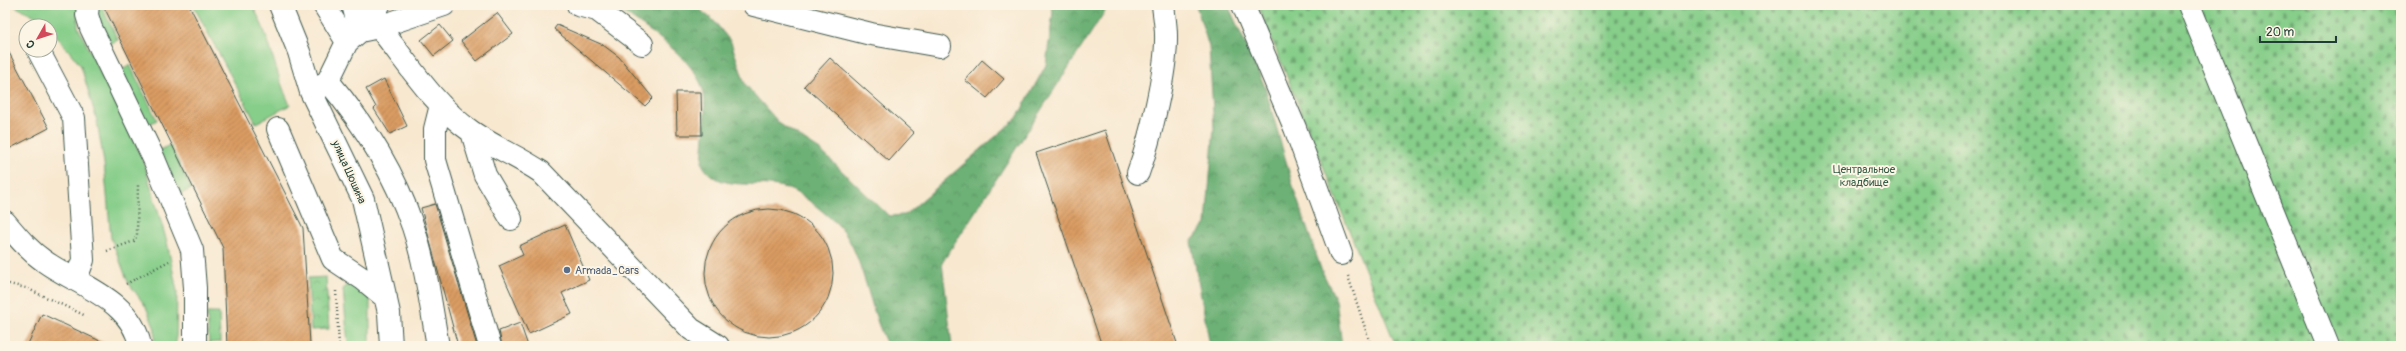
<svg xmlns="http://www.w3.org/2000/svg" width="2406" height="351" font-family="Pangolin,sans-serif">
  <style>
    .grass { fill: #87ce8a; stroke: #53865f }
    .forest { fill: url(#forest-crowns); stroke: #467755 }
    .cemetery { fill: url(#cemetery-stones); stroke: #53865f }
    .park { fill: url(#park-crowns); stroke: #53865f }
    .building { fill: url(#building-hatch) }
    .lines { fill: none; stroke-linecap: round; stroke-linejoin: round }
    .minor-casing { stroke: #40574b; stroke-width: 24 }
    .path { stroke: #40574b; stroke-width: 2.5; stroke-dasharray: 1 3; stroke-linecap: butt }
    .minor { stroke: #fff; stroke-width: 22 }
    .service-dot { fill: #5c6f8a; stroke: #fcf5e5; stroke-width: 1.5 }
    .labels { text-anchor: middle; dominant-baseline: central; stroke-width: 4; stroke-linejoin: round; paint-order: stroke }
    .park-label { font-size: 11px; fill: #345a45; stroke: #fcf5e5 }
    .street-label { font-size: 11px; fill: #1f3d34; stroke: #fcf5e5 }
    .service-label { font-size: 11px; fill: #4e5e75; stroke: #fcf5e5; text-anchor: start }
  </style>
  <defs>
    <pattern id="forest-crowns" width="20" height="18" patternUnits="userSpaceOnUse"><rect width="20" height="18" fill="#6db176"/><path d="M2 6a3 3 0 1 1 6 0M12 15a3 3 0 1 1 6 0" fill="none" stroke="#599162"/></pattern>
    <pattern id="cemetery-stones" width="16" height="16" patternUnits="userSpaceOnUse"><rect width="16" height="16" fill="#87ce8a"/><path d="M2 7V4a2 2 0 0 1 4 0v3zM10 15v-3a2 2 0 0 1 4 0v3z" fill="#6ea872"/></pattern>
    <pattern id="park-crowns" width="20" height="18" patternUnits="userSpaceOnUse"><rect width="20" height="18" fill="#87ce8a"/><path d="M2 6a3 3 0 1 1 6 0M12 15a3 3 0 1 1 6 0" fill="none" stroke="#6ea872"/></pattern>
    <pattern id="building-hatch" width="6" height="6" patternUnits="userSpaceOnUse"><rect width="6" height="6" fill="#da9c62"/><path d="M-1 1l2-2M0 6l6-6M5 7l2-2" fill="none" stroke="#b08052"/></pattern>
  </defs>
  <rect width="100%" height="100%" fill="#fcf5e5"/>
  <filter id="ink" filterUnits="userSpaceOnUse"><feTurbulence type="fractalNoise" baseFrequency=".025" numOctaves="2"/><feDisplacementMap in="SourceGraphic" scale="8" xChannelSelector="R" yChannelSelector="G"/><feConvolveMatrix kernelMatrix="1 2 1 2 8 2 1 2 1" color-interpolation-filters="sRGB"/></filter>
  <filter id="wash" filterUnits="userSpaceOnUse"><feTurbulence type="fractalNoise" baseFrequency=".012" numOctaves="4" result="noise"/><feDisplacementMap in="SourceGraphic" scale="16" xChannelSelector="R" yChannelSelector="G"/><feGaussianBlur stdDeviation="0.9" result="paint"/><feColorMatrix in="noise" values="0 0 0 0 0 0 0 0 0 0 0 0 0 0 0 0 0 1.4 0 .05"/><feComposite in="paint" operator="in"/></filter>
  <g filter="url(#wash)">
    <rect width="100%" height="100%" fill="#f8e8d0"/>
    <path class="grass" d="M12,5H77L78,27L143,160L167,242L177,291L176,346H154L155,329L146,307L128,282L111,238L104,163L97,121L81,66L44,20Z
      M94,5H101L118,40L107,45Z
      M193,5H252C271,36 274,72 290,105L256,123Z
      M130,65L157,120L147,125L120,71Z
      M170,145L191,189L181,194L159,150Z
      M350,283L366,289L370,299V343L368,346H352L348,344L343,289Z
      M207,313H219L220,342L209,343Z"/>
    <path class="forest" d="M613,5H694L714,21L731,42L745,84L780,124L820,150L889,216L905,215L1017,118L1046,65L1053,12L1050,5H1109L942,263L952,346H888C869,312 863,247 836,223C822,211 804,194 786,188C759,179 717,194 702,164C703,147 707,104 703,90C693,55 641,26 613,5Z
      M1196,5H1228L1265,87L1295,193L1321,269L1336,300L1342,346H1210L1191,242L1206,224L1214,128L1209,47Z"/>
    <path class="cemetery" d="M1258,5H2401V346H1396Z"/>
    <path class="park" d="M326,277L329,329L311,330L308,278Z"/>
    <g id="blocks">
      <path class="building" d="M103,5H189L303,228L310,344L227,346L223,248Z
        M497,13L513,34L477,61L461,41Z
        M440,25L453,41L434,56L421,40Z
        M557,25L603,45L619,57L653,98L645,106L554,29Z
        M5,45L49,128L5,151Z
        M830,58L914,133L889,161L804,86Z
        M982,60L1004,79L987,98L965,80Z
        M384,79L407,126L390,134L374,109L376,107L366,89Z
        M676,92H701L702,135H677Z
        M1105,130L1178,346H1102L1036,153Z
        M435,204L477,346H458L421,208Z
        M705 273a64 64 0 1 1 128 0a64 64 0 1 1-128 0Z
        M565,225L589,280L562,293L572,314L529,334L499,266L523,255L519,246Z
        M42,314L111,346H27Z
        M520,323L528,346H502L499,331Z"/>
    </g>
  </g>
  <g filter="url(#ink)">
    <use href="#blocks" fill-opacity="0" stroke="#40574b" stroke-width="1"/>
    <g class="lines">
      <defs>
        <path id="minor" d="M88,5L87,15L91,28L154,159L192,250L195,288V346
          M280,5L299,52L311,92L363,199L389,313L391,346
          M324,5L347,42
          M578,5L597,10L642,44
          M754,5L871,34L940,46
          M1243,5L1295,128L1341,254
          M2189,5L2328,346
          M379,27L444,5
          M360,31L379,27C407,62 434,106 472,132C494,147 519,157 541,172L691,329L718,346
          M360,31L379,5
          M38,50L74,118L83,260L76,279
          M328,81L347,42L360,31L353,5
          M311,92L328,81C364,124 395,174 413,227C426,265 431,307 438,346
          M441,105L435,129V160L490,346
          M278,129L333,259L363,279L386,298
          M472,132L485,175L511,219
          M1138,173C1150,140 1167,70 1166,35C1166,25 1164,15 1163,5
          M5,222C17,236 28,250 44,261C77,285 132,299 140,346"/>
      </defs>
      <use href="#minor" class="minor-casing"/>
      <path class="path" d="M107,251L134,241L137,235L138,184
        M1348,276L1371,346
        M5,283L26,288L84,315
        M126,284L169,261
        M336,291L339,346"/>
      <use href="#minor" class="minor"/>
    </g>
  </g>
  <circle class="service-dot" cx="567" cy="270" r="4"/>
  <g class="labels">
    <g class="park-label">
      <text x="1864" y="169">Центральное<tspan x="1864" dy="13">кладбище</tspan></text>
    </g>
    <g class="street-label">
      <text transform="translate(349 172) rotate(66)">улица Шошина</text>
    </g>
    <g class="service-label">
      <text x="575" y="270">Armada_Cars</text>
    </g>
  </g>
  <rect width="2406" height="351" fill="none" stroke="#fcf5e5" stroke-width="20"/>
  <g transform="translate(38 38) rotate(231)"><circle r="19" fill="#fcf5e5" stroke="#a4ab9e"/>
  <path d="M0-3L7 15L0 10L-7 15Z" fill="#d1495b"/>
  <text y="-6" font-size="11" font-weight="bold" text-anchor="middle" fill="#1f3d34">С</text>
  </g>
  <path d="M2260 36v6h76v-6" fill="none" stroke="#1f3d34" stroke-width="2"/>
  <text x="2266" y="36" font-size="12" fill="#1f3d34" stroke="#fcf5e5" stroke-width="3" paint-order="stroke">20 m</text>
</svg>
